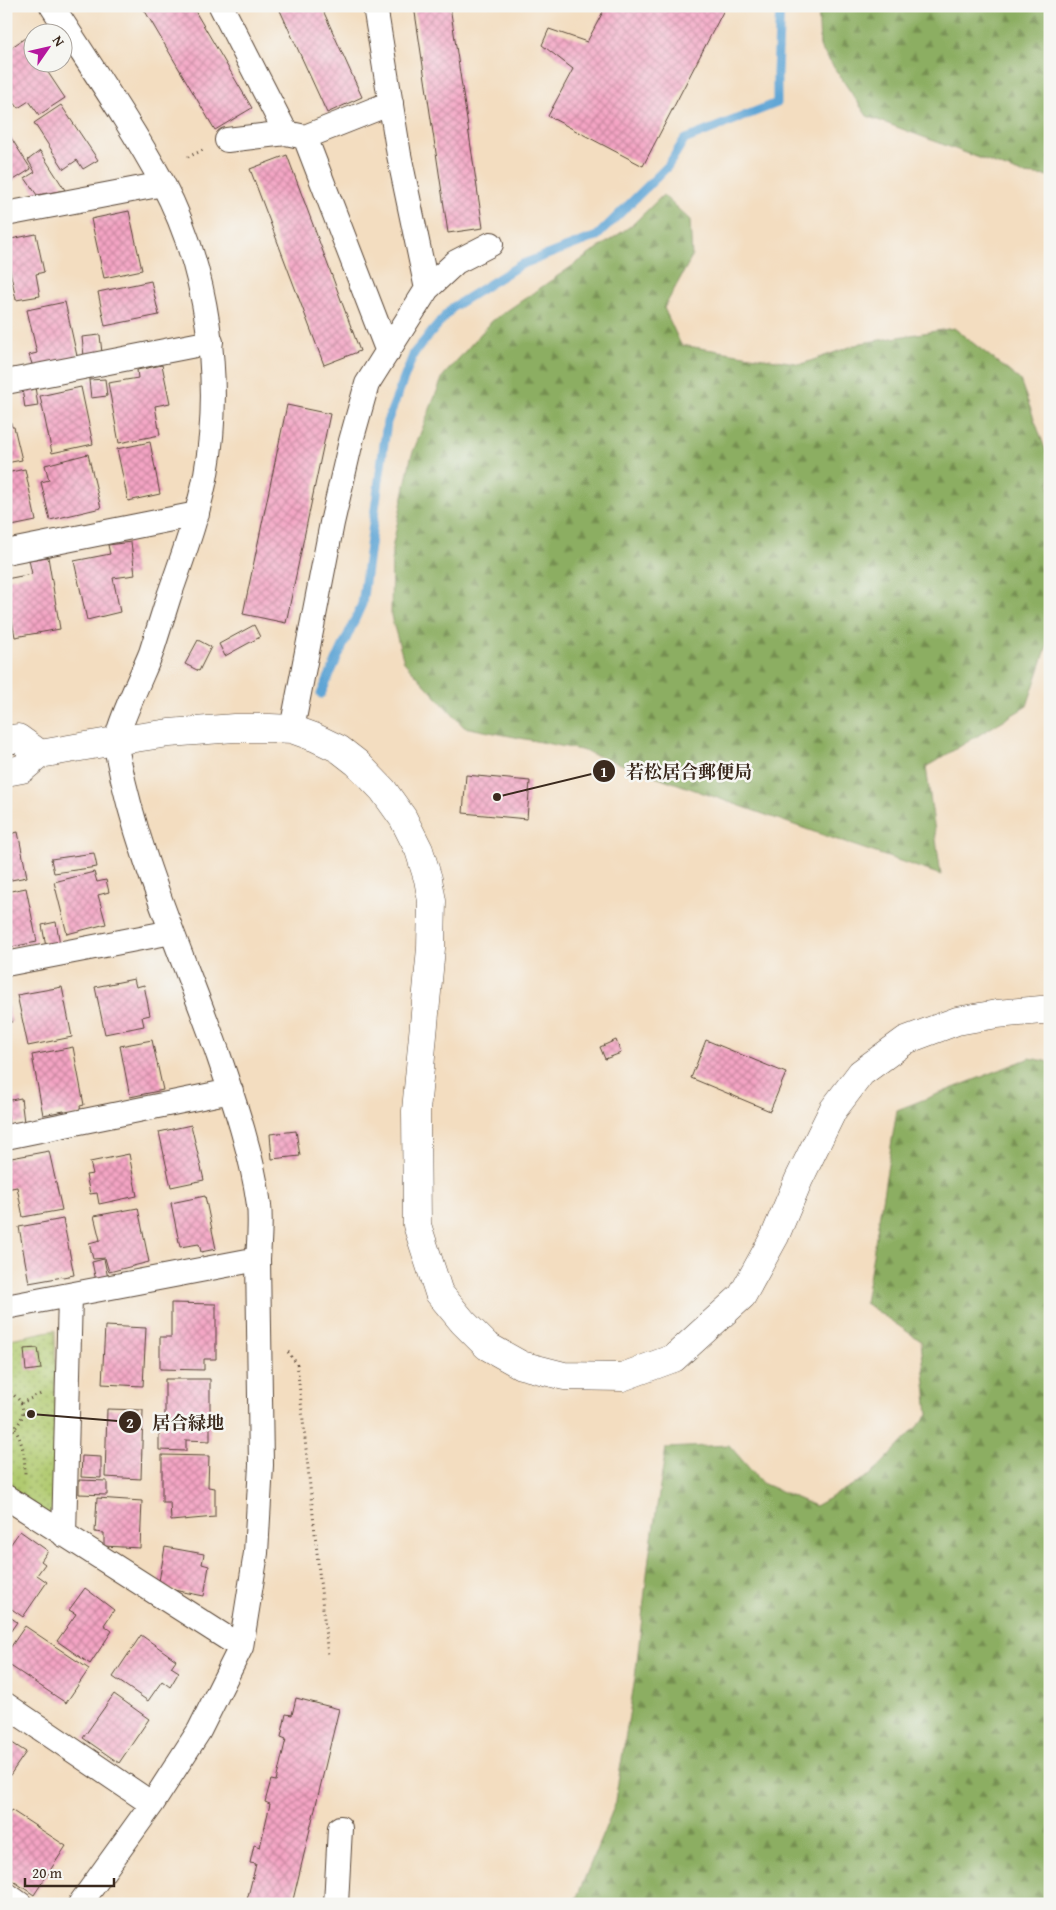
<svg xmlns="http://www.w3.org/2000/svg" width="1056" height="1910" font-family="'Gentium Book Plus','Noto Serif JP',serif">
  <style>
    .forest { fill: url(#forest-firs); stroke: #646c40 }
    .park { fill: url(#park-dots); stroke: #767a47 }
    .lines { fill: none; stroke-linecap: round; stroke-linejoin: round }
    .stream { stroke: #5fa5d5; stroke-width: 9 }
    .building { fill: url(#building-cross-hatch) }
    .minor-casing { stroke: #574536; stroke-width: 26 }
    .tertiary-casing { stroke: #574536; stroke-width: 29 }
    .path { stroke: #574536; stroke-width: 3; stroke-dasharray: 1 4; stroke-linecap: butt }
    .minor { stroke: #fff; stroke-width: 24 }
    .tertiary { stroke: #fff; stroke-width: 28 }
    .leader { fill: none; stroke: #3b2a1e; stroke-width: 2 }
    .callout-dot { fill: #3b2a1e; stroke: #f6f6f2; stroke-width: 2 }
    .mark-label { font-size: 15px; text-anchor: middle; font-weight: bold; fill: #fff }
    .callout-label { font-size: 18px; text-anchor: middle; font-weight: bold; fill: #3b2a1e; stroke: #f6f6f2; stroke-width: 5; stroke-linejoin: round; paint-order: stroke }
  </style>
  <defs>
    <pattern id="forest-firs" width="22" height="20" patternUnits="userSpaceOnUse" patternTransform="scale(1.25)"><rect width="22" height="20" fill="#8cae62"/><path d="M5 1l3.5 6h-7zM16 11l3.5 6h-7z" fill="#748e50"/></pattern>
    <pattern id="park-dots" width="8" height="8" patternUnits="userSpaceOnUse" patternTransform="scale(1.25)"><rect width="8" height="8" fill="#b1ca70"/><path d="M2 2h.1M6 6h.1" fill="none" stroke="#91a45b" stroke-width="1.8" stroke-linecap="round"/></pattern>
    <pattern id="building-cross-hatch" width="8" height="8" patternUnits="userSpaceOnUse" patternTransform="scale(1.25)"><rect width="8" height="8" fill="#f4a4c4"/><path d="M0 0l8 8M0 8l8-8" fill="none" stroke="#c7869f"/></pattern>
  </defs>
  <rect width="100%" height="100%" fill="#f6f6f2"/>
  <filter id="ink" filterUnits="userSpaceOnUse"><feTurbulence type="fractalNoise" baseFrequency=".02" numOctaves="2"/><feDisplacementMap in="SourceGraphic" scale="10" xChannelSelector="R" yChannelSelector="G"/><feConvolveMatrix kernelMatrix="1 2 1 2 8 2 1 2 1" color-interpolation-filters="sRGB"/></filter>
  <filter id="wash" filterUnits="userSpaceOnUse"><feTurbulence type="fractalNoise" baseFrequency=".0096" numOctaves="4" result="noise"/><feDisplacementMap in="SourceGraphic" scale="20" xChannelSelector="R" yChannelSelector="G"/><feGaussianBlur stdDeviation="1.12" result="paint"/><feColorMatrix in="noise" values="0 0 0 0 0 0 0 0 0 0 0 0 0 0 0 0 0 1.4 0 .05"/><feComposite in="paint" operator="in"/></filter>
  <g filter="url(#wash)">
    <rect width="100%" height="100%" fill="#f3ddc0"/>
    <path class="forest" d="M818,6H1050V176L1022,174L867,116L820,47Z
      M663,195L690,220L692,257L664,308L681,345L802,364L861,343L954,328L1020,380L1050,462V613L1047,646L1027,706L926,767L941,875L820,834L581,750L464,727L404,662L391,616L392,549L411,457L443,376L492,321L632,225Z
      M1030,1058L1050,1062V1904H574L614,1807L635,1678L649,1557L666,1448L729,1445L762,1483L815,1506L872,1474L928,1415L921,1341L865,1303L897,1110Z"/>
    <path class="park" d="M55,1330L56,1520L6,1488V1340Z"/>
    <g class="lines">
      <path class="stream" d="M321,694L362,604L387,422L414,353L453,307L520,265L597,236L668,166L684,140L777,103V72L780,6"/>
    </g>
    <g id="blocks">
      <path class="building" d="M142,6H192L252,108L215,130Z
        M278,6H321L362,97L327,113Z
        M414,6H450L483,228L448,233Z
        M606,6H726L643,166L548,116L573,69L542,45L549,29L587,42Z
        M25,38L32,49V62H41L65,98L39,115L29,101L18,108L6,90V51Z
        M61,105L98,160L83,169L77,160L64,169L34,123Z
        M6,130L31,169L6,185Z
        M40,151L65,190L37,195L25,178L35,172L28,160Z
        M287,155L360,351L324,365L250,169Z
        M129,211L142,270L104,278L91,219Z
        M36,234L44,272L36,274L40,296L16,300L6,251V240Z
        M151,281L159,315L105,326L98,292Z
        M65,302L77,356L34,370L29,355L37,353L27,310Z
        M100,335L102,353L84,356L82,337Z
        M162,365L170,403L155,406L160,435L119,443L108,383L138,378L137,370Z
        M105,379L107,396L91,398L89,380Z
        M35,387L38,406L25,408L22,389Z
        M81,387L93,444L52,453L40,396Z
        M6,405L12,427H14L22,460L6,463Z
        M287,405L330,414L286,623L243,614Z
        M150,442L160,494L128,501L117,449Z
        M88,454L101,508L50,520L41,482L49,480L45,465Z
        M25,469L36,521L7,527L6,473Z
        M131,542L135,575L113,578L120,612L87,620L74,561L110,554L108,545Z
        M48,557L60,629L15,637L6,588V579L32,574L29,560Z
        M254,625L260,637L225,656L219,644Z
        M198,640L211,647L199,671L185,664Z
        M466,775L530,781L527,819L463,813Z
        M18,832L27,877L6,881V835Z
        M94,853L97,867L54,873L51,859Z
        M94,872L97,882L106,880L109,892L98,895L106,924L67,934L54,882Z
        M26,888L37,942L6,948V892Z
        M56,922L60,944L46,947L42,925Z
        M134,979L136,987L144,985L150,1015L142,1017L144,1026L105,1034L95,987Z
        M62,987L72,1037L28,1046L17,995Z
        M6,999L12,1022L6,1023Z
        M152,1040L163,1090L130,1097L120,1046Z
        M616,1040L621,1053L605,1059L600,1047Z
        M706,1040L786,1073L770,1111L691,1078Z
        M73,1047L84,1105L80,1106L81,1114L66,1117L64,1111L43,1115L32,1055Z
        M21,1098L24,1122L9,1124L6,1101Z
        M191,1125L204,1180L171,1187L159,1132Z
        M296,1131L300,1156L272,1159L270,1134Z
        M49,1151L62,1210L23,1217L17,1187L6,1189V1159Z
        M129,1154L137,1196L99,1204L97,1193L90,1194L86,1175L93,1174L90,1162Z
        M205,1196L216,1249L201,1252L199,1244L180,1247L171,1203Z
        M138,1208L149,1262L109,1272L105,1258L93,1259L89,1243L100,1240L94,1216Z
        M63,1219L74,1275L29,1283L19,1227Z
        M104,1259L108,1278L96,1281L92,1262Z
        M171,1303L216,1304V1359H204V1370L160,1369V1337H171Z
        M105,1326L146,1328L143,1386L102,1384Z
        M38,1348L41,1369L26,1371L24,1349Z
        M165,1379H210V1441L186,1440V1451L159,1450V1427H165Z
        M107,1409L143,1410L141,1479L105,1477Z
        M162,1455L209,1456L208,1487L215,1488V1517L171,1521L170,1502H162Z
        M82,1456L101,1457V1478L81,1477Z
        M79,1480L107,1481V1495L79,1494Z
        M97,1498L142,1501L140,1548L104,1546V1533L95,1532Z
        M20,1531L48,1551L41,1561L45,1564L37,1575L47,1582L23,1617L6,1605V1551Z
        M165,1547L204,1554L202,1564L209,1566L204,1596L158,1587Z
        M85,1588L114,1610L104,1625L112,1631L90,1664L57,1641L76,1614L69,1610Z
        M6,1614L17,1622L6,1638Z
        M25,1626L89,1669L66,1703L6,1663V1654Z
        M141,1635L176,1660L171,1667L179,1672L170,1687L162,1681L148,1701L113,1677Z
        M114,1694L149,1719L119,1763L83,1738Z
        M296,1698L339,1709L292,1904H246L256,1864L250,1863L254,1845L260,1847L270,1804L265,1802L271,1780L276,1781L286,1739L281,1737L286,1714L292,1715Z
        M6,1739L26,1752L6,1781Z
        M11,1810L66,1846L34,1895L6,1876V1818Z"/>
    </g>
  </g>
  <g filter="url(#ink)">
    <use href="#blocks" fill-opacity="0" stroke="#574536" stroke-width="1"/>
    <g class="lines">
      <defs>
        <path id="minor" d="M52,6C89,64 129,121 162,182C208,268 223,379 206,474C198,516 183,556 169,596C163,615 157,634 151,653C144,671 114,733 116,746C135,852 181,950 217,1051C234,1101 252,1153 259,1205C261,1223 259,1241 258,1259L261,1465L256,1553L241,1647L199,1731L152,1804L80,1904
          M221,6L286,133
          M305,137L388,352
          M227,140L286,133L305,137L391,103
          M6,214L163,184
          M427,289L456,262L491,244
          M6,382L211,342
          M6,552L197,514
          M292,729L332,523L351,441L367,384L427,289L399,155L375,6
          M6,964L172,932
          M6,1137L231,1091
          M6,1307L258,1259
          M6,1497L241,1647
          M64,1535L70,1295
          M6,1705L152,1804
          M6,1894L20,1904
          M336,1904L340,1828"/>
        <path id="tertiary" d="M6,740L18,738L40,754
          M6,772L22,769L40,754L115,741L169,733L234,728H270L292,729L314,737L339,749L357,763L383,790L403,818L419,850L428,879L432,901L431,948L416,1111L417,1225L439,1293L463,1322L487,1346L521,1365L564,1376L622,1377L674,1358L742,1296L775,1236L799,1179L833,1110L861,1073L906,1040L957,1021L997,1014L1041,1010H1050"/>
      </defs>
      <use href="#minor" class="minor-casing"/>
      <use href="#tertiary" class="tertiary-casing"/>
      <path class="path" d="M188,157L203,150
        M288,1352L297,1364L328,1656
        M6,1391H9C13,1395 19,1399 21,1403C27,1416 17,1429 6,1434
        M21,1403L41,1394
        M15,1429C24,1445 25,1459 25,1477"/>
      <use href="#minor" class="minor"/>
      <use href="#tertiary" class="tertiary"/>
    </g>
  </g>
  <path class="leader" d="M497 797L604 771M31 1414L130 1422"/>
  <g class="callout-dot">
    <circle cx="497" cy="797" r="5"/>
    <circle cx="31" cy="1414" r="5"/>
    <circle cx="604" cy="771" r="12"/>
    <circle cx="130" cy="1422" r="12"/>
  </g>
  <g class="mark-label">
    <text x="604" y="777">1</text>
    <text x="130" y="1428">2</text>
  </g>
  <g class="callout-label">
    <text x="689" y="778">若松居合郵便局</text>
    <text x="188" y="1429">居合緑地</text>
  </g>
  <rect width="1056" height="1910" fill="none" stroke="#f6f6f2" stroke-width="25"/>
  <g transform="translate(48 48) rotate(56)"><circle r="24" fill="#f6f6f2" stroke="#aba49d"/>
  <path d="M0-4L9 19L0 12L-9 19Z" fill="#b5179e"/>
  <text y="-8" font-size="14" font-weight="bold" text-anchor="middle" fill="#3b2a1e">N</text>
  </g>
  <path d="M25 1878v8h89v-8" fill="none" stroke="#3b2a1e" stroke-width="2.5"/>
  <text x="32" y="1878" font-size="15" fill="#3b2a1e" stroke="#f6f6f2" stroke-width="4" paint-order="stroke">20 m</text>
</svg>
